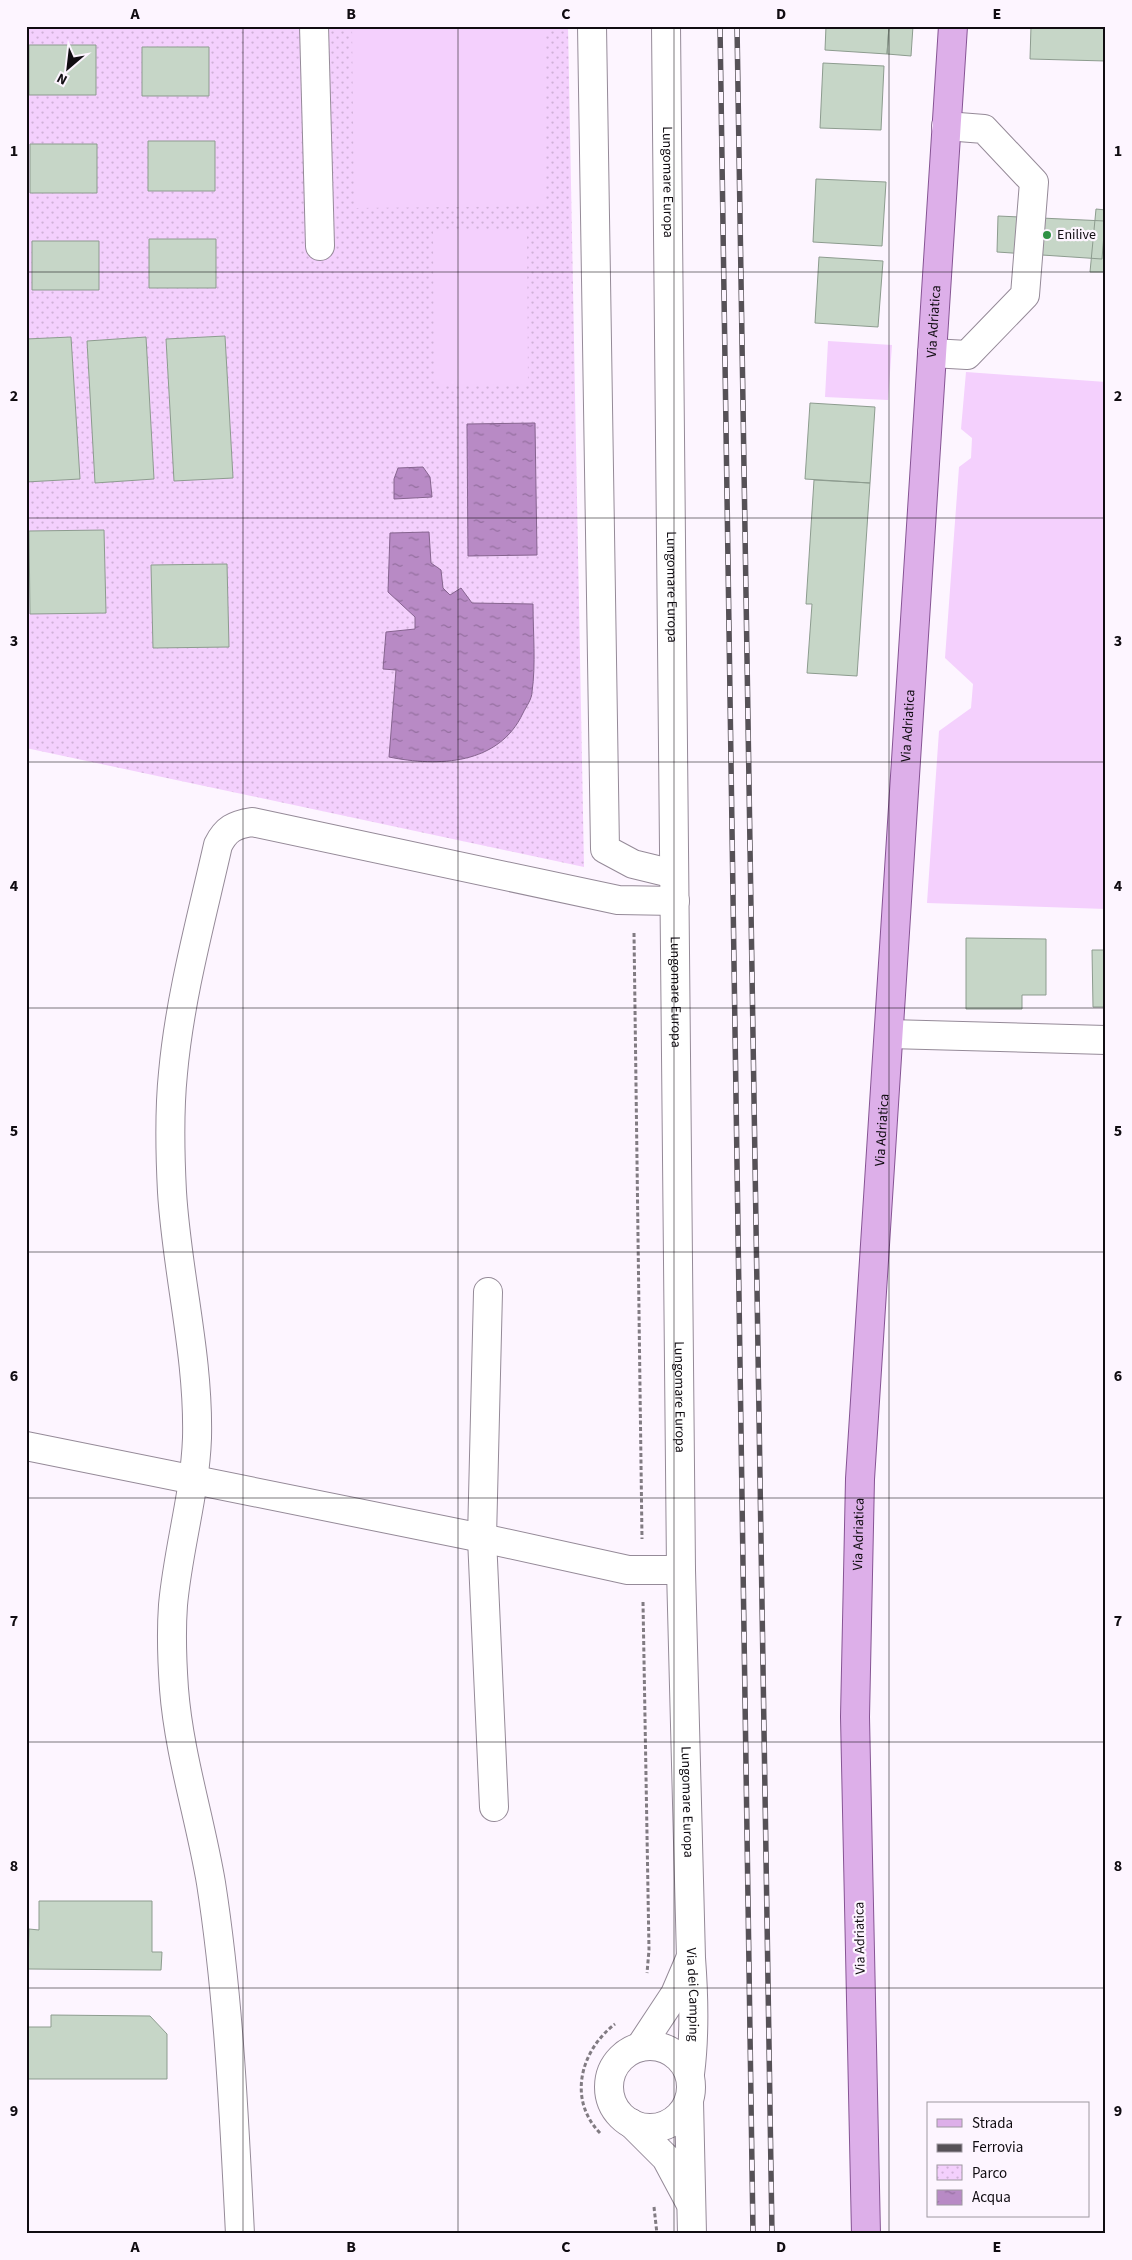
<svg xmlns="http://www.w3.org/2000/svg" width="1132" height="2260" font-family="'Source Sans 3',sans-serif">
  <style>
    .park { fill: url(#park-dots) }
    .garden { fill: #f4d0fd }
    .water { fill: url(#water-ripples); stroke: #86648f }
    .building { fill: #c6d6c7; stroke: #8d9c8f }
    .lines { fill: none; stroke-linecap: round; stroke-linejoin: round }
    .minor-casing { stroke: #958a98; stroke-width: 30 }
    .major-casing { stroke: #865494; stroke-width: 30 }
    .path { stroke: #817b82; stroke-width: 3; stroke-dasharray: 4 2.5; stroke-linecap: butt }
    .minor { stroke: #fff; stroke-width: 28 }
    .major { stroke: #ddafe9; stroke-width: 28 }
    .rail-casing { stroke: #565157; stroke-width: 5.5 }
    .rail { stroke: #fdf5ff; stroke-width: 4; stroke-dasharray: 11; stroke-linecap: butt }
    .grid { fill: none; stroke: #100c11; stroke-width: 1; stroke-opacity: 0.55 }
    .poi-dot { fill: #2f9145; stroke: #fdf5ff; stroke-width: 2 }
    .labels { text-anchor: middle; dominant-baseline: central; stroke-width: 4.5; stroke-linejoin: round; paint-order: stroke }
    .street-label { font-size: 14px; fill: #100c11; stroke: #fdf5ff }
    .poi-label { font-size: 14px; fill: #100c11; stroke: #fdf5ff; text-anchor: start }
    .neatline { fill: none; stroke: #100c11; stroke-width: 2 }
    .grid-label { font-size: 16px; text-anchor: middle; font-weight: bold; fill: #100c11 }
  </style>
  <defs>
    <pattern id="park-dots" width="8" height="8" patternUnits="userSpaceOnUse" patternTransform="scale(1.25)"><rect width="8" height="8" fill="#f4d0fd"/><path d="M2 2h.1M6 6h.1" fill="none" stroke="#d0b1d8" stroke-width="1.8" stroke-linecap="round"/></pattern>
    <pattern id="water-ripples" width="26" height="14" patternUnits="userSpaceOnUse" patternTransform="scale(1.25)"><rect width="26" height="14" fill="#b88ac5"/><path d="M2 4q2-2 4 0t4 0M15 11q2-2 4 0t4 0" fill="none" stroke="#946f9f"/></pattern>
  </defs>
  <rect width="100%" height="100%" fill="#fdf5ff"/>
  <path class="park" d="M26,26H568L584,867L26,748Z"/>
  <path class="garden" d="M352,26H544L546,206L354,208Z
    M527,229L528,384L434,385L433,230Z
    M828,341L892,345L888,400L825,397Z
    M966,372L1106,382L1104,712L1106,713V909L927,903L939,731L971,708L973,684L945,658L959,467L971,458L972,438L961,429Z"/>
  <path class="water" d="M535,423L537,555L468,556L467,424Z
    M423,467L430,477L432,497L394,499V479L398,468Z
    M429,532L431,563L441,570L443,588L450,595L461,588L472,603L533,604C533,633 536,664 532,692C532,699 526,707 523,713C499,765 438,767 389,757L396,670L383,669L386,632L415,629V617L388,592L390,533Z"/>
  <path class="building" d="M826,26H889L887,54L825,50Z
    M889,26H913L911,56L887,54Z
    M1031,26H1106V61L1030,59Z
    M29,45H96V95H29Z
    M142,47H209V96H142Z
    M823,63L884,66L881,130L820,128Z
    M148,141H215V191H148Z
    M30,144H97V193H30Z
    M816,179L886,182L882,246L813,242Z
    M1096,209L1106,210V272H1090Z
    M998,216L1105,221L1102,259L997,252Z
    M149,239H216V288H149Z
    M32,241H99V290H32Z
    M819,257L883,261L878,327L815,323Z
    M225,336L233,478L174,481L166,339Z
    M71,337L80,479L26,482V339Z
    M146,337L154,479L95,483L87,341Z
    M810,403L875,407L870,483L805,479Z
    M814,480L870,483L857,676L807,673L812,604H806Z
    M104,530L106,613L30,614L29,531Z
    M227,564L229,647L153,648L151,565Z
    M1106,664V713H1104Z
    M966,938L1046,939V995H1022V1009H966Z
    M1092,950H1106V1007H1093Z
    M39,1901H152V1952H162L161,1970L28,1969L29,1929L39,1930Z
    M51,2015L150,2016L167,2034V2079H28V2027H51Z"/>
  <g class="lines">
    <defs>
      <g id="minor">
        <path d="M314,26L320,246"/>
        <path d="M592,26L605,849L633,864L674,874"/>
        <path id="s1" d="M666,26L681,1570L691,1958C694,1997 695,2035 690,2074"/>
        <path d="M932,353L967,355L1025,295L1034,182L984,129L946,126"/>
        <path d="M889,1034L1106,1040"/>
        <path d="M488,1292L482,1538L494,1807"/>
        <path d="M26,1446L482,1538L628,1570H681"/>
        <circle cx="650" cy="2087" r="41"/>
        <path d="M640,2047L675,1994L690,1959"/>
        <path d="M689,2101L692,2234"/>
        <path d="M631,2123L666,2158L689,2201"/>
        <path d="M240,2234C234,2116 229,1999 211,1883C200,1818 179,1754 174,1689C172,1661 171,1633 173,1605C178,1549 195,1494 197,1438C199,1355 177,1274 172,1192C170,1153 169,1112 173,1073C180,996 201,920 218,845C226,829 234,825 252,822L618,900L675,901"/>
      </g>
      <g id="major">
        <path id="s2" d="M866,2234L855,1717L860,1479L953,26"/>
      </g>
    </defs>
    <use href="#minor" class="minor-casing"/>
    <use href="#major" class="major-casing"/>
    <path class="path" d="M634,933L642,1539
      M643,1602L649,1950L647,1973
      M600,2133C567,2099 581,2050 615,2024
      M654,2207L657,2234"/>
    <use href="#minor" class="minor"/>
    <use href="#major" class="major"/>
    <defs>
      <path id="rail" d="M720,26L753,2234
        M737,26L772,2234"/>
    </defs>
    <use href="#rail" class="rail-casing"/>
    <use href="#rail" class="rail"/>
  </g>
  <path class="grid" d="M243,26V2234M458,26V2234M674,26V2234M889,26V2234M26,272H1106M26,518H1106M26,762H1106M26,1008H1106M26,1252H1106M26,1498H1106M26,1742H1106M26,1988H1106"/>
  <circle class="poi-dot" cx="1047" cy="235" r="5"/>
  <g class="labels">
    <g class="street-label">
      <text stroke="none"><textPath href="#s1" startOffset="156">Lungomare Europa</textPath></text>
      <text stroke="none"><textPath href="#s2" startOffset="1915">Via Adriatica</textPath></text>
      <text stroke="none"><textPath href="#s1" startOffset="561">Lungomare Europa</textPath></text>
      <text stroke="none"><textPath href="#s2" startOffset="1510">Via Adriatica</textPath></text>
      <text stroke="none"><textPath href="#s1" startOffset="966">Lungomare Europa</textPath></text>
      <text stroke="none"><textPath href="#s2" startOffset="1105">Via Adriatica</textPath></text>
      <text stroke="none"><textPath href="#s1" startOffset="1371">Lungomare Europa</textPath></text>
      <text stroke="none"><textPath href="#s2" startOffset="700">Via Adriatica</textPath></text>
      <text stroke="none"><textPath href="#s1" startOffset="1776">Lungomare Europa</textPath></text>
      <text transform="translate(860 1938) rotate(-91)">Via Adriatica</text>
      <text stroke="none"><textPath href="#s1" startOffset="1969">Via dei Camping</textPath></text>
    </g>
    <g class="poi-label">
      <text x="1057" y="235">Enilive</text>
    </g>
  </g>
  <rect width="1132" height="2260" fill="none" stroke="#fdf5ff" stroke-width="55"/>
  <rect x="927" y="2102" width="162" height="115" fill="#fdf5ff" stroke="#9e98a0"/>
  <rect x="937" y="2119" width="25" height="8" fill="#ddafe9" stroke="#9e98a0"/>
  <text x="972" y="2128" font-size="15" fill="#100c11">Strada</text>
  <rect x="937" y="2144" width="25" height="8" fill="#565157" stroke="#9e98a0"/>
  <text x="972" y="2152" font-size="15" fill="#100c11">Ferrovia</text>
  <rect x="937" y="2165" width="25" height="15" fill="url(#park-dots)" stroke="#9e98a0"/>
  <text x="972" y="2178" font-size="15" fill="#100c11">Parco</text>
  <rect x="937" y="2190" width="25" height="15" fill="url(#water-ripples)" stroke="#9e98a0"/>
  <text x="972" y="2202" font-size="15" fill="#100c11">Acqua</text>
  <g transform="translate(68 68) rotate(208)" stroke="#fdf5ff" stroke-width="4" paint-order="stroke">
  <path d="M0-4L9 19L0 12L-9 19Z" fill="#100c11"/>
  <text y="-8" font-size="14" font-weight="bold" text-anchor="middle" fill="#100c11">N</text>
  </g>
  <rect x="28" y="28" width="1076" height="2204" class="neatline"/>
  <g class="grid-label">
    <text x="135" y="19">A</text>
    <text x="351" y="19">B</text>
    <text x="566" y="19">C</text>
    <text x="781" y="19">D</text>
    <text x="997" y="19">E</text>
    <text x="14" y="156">1</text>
    <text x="1118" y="156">1</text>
    <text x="14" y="401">2</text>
    <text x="1118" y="401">2</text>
    <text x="14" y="646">3</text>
    <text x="1118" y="646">3</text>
    <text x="14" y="891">4</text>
    <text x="1118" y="891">4</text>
    <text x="14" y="1136">5</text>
    <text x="1118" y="1136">5</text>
    <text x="14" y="1381">6</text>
    <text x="1118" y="1381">6</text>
    <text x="14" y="1626">7</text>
    <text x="1118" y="1626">7</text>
    <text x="14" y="1871">8</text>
    <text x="1118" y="1871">8</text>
    <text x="14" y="2116">9</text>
    <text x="1118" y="2116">9</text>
    <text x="135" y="2252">A</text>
    <text x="351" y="2252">B</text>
    <text x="566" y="2252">C</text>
    <text x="781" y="2252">D</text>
    <text x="997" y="2252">E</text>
  </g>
</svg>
